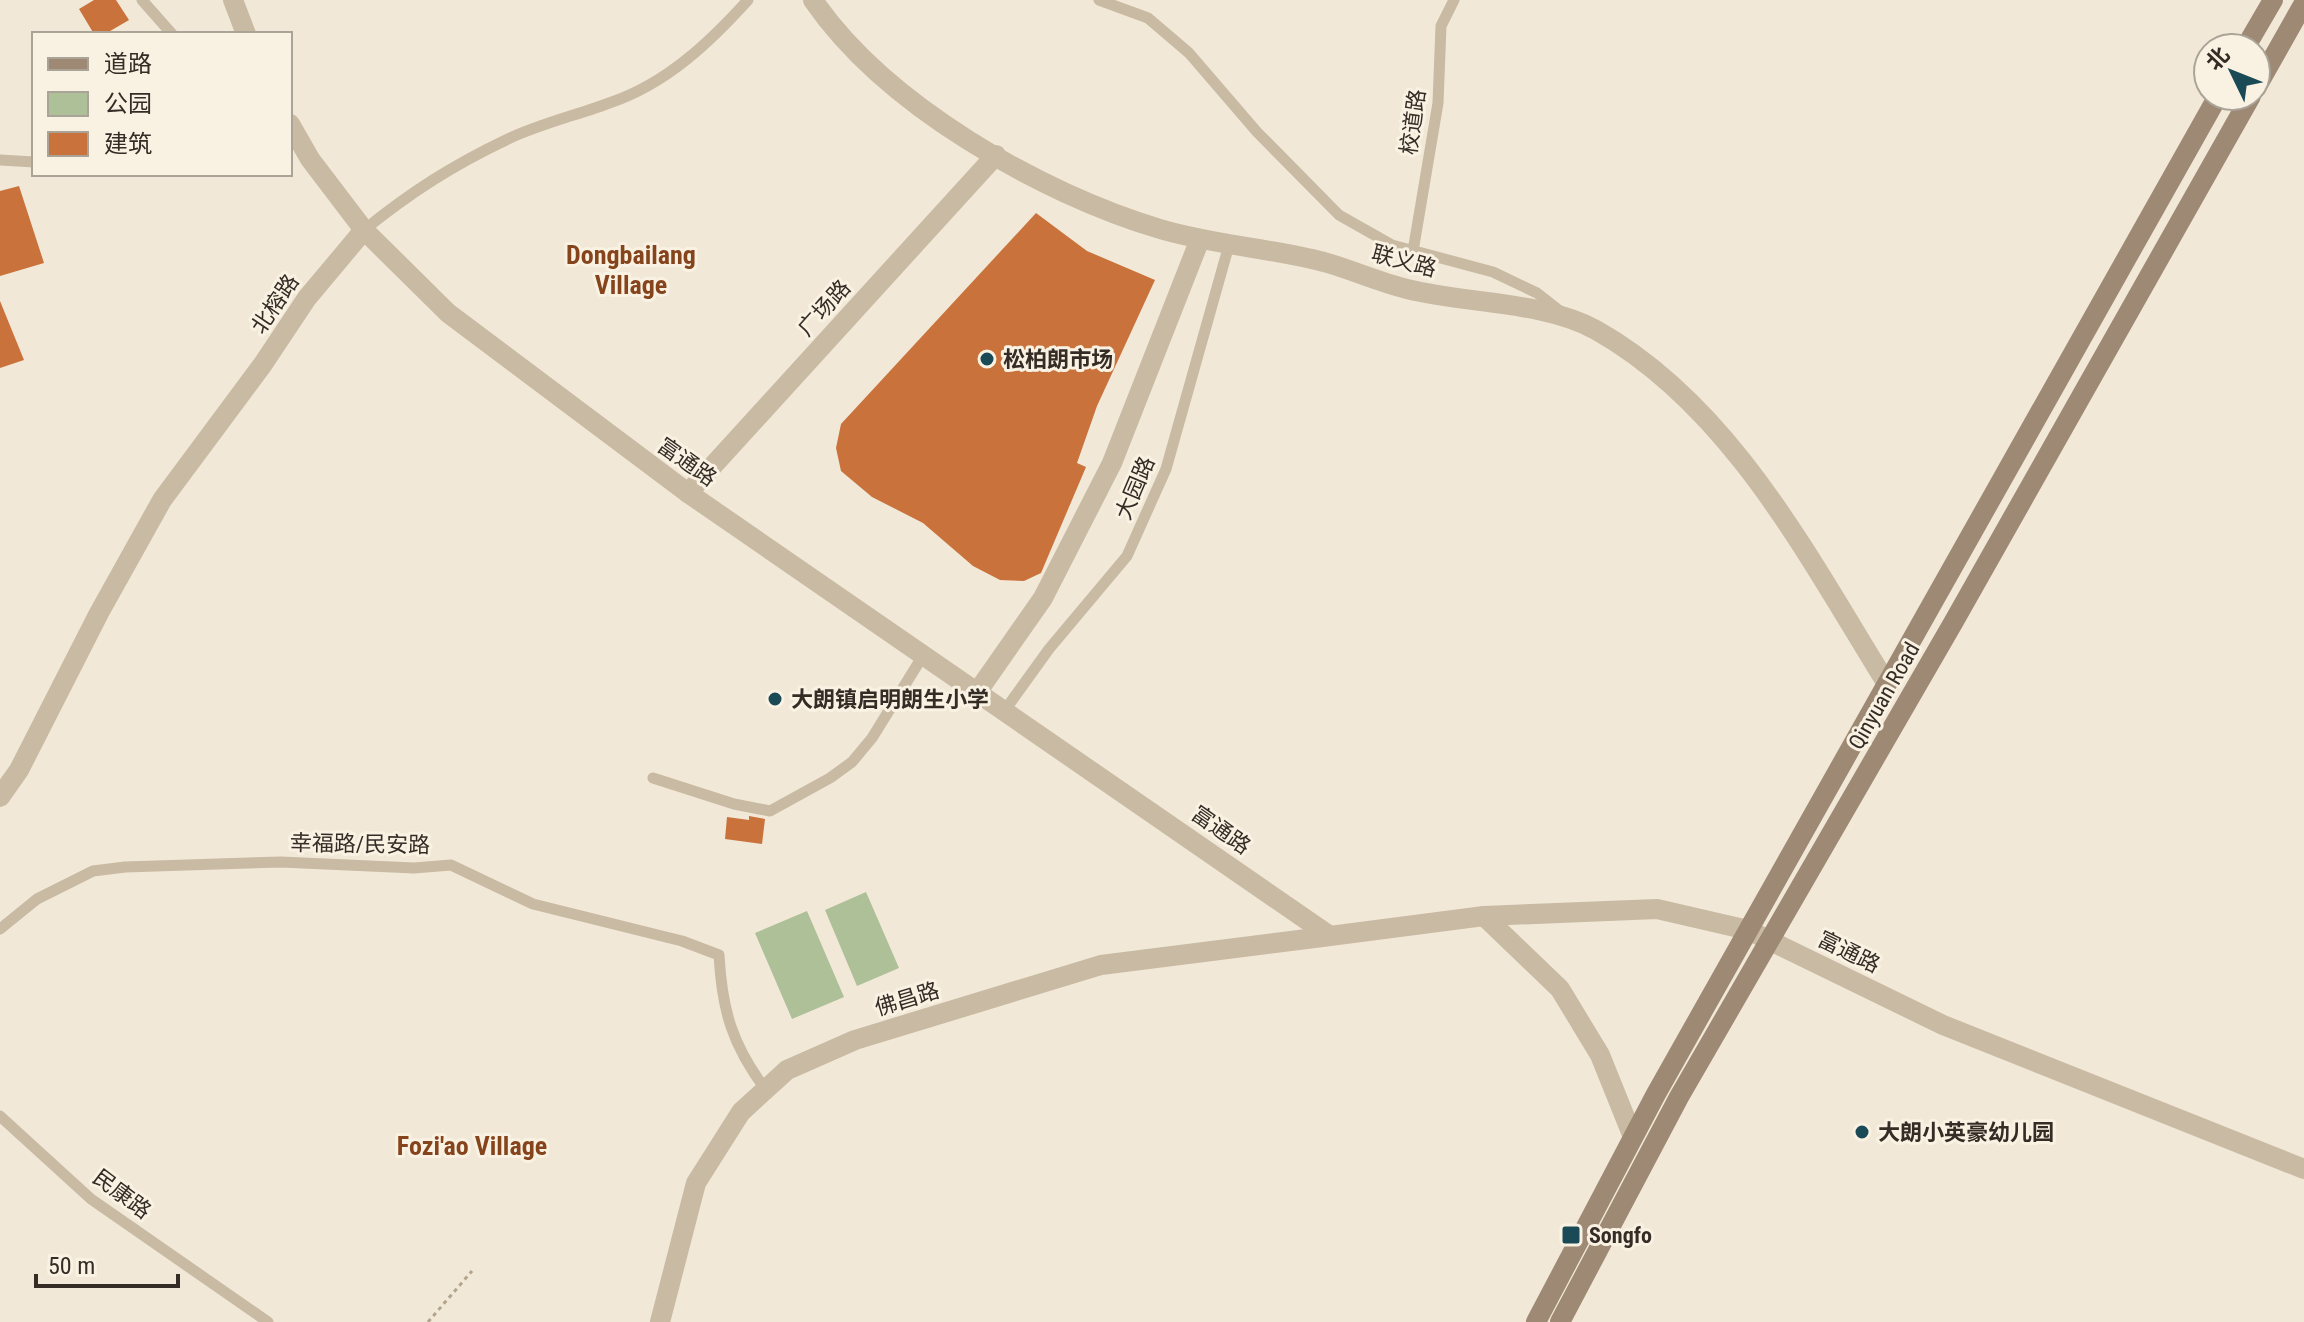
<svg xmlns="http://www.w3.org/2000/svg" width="2304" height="1322" font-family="'Roboto Condensed','Noto Sans SC',sans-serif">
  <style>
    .green { fill: #adc097 }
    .building { fill: #ca723c }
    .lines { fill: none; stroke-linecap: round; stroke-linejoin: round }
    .path { stroke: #b5a48d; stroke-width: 3; stroke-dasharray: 4 4; stroke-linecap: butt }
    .service { stroke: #c9baa3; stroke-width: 11 }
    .minor { stroke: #c9baa3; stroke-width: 20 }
    .tertiary { stroke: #c9baa3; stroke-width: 20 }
    .secondary { stroke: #9d8974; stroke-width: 20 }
    .poi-dot { fill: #1a4a56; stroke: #f9f2e3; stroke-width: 3 }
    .labels { text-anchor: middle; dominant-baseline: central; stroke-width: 6; stroke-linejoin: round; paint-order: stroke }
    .street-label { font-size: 22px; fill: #342c25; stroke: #f9f2e3 }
    .poi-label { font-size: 22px; font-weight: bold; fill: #342c25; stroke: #f9f2e3; text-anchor: start }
    .quarter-label { font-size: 26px; font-weight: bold; fill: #85441c; stroke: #f9f2e3 }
  </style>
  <rect width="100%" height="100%" fill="#f1e8d7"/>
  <path class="green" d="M866,892L899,968L857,986L825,910Z
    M807,911L844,997L792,1019L755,933Z"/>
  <path class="building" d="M94,0H116L129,20L105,34H94L79,9Z
    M19,186L44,263L0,276V191Z
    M1036,213L1087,251L1155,280L1097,406L1077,463L1086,467L1041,573L1024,581L1000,580L973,566L923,523L872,497L841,471L836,448L841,424Z
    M0,301L24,360L0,368Z
    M749,816L765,819L762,844L725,839L727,817L749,820Z"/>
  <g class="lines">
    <path class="path" d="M428,1322L472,1271"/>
    <path class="service" d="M142,0L172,34
      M1099,0L1148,18L1189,53L1257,132L1339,215L1392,245L1493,272L1537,293L1560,311
      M0,160L34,162
      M364,230C411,192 453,165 508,139C542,123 578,115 612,102C667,83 710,42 748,0
      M1413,251L1438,103L1441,26L1454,0
      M1005,710L1049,649L1127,556L1166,469L1229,245
      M653,778L734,804L770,811L830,778L852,762L872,738L924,654
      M0,929L37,899L93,871L125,867L281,862L414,868L451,865L533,904L682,941L719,955C722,1010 732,1045 766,1090
      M0,1116L91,1199L268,1322"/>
    <path class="minor" d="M813,0C885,105 1040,193 1160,229C1214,245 1270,248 1324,262C1352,270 1379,282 1407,289C1466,304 1544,301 1596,330C1731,406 1808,557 1887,684
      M688,493L996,155
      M978,691L1043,598L1112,463L1200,239
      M0,797L19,770L99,613L162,500L263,364L307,298L364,230
      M1484,916L1560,989L1600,1055L1633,1137"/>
    <path class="tertiary" d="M233,0L246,34
      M290,124L310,159L364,230L448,313L688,493L1330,936L1484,916L1657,909L1748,930L1943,1025L2304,1169
      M660,1322L696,1183L741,1112L787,1070L855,1040L1101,965L1330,936"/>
    <path class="secondary" d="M2245,48L2273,0
      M2256,88L2304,3
      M1536,1322L1656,1094L2218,96
      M1560,1322L1679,1097L1953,623L2251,96"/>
  </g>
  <g class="poi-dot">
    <circle cx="987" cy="359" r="8"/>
    <circle cx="775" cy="699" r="8"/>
    <circle cx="1862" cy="1132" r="8"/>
    <rect x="1561" y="1225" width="20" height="20" rx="4"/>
  </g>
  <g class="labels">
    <g class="street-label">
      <text transform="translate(1413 122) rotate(-82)">校道路</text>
      <text transform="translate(1404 261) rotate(15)">联义路</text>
      <text transform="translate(275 304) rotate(-56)">北榕路</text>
      <text transform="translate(824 308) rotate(-48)">广场路</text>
      <text transform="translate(687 462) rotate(35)">富通路</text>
      <text transform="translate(1135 488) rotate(-67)">大园路</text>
      <text transform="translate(1884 696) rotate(-60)">Qinyuan Road</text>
      <text transform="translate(1221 830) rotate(35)">富通路</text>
      <text transform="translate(360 844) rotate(1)">幸福路/民安路</text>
      <text transform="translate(1849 952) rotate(26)">富通路</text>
      <text transform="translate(907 999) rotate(-17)">佛昌路</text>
      <text transform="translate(122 1194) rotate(37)">民康路</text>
    </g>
    <g class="poi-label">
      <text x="1003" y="359">松柏朗市场</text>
      <text x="791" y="699">大朗镇启明朗生小学</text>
      <text x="1878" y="1132">大朗小英豪幼儿园</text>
      <text x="1589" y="1235">Songfo</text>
    </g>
    <g class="quarter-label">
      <text x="631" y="255">Dongbailang<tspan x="631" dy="30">Village</tspan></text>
      <text x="472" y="1146">Fozi'ao Village</text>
    </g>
  </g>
  <rect x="32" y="32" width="260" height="144" fill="#f9f2e3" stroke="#aaa397" stroke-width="2"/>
  <rect x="48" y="58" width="40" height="12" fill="#9d8974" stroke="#aaa397" stroke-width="2"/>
  <text x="104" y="72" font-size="24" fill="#342c25">道路</text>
  <rect x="48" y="92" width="40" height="24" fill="#adc097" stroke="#aaa397" stroke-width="2"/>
  <text x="104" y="112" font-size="24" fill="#342c25">公园</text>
  <rect x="48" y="132" width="40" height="24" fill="#ca723c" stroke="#aaa397" stroke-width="2"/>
  <text x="104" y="152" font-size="24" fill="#342c25">建筑</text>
  <g transform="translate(2232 72) rotate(313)"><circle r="38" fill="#f9f2e3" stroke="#aaa397" stroke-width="2"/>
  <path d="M0-6L14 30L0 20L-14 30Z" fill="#1a4a56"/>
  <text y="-12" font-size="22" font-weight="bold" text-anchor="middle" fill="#342c25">北</text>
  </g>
  <path d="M36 1274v12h142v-12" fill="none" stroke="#342c25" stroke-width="4"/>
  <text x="48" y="1274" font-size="24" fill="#342c25" stroke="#f9f2e3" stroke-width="6" paint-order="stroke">50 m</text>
</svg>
